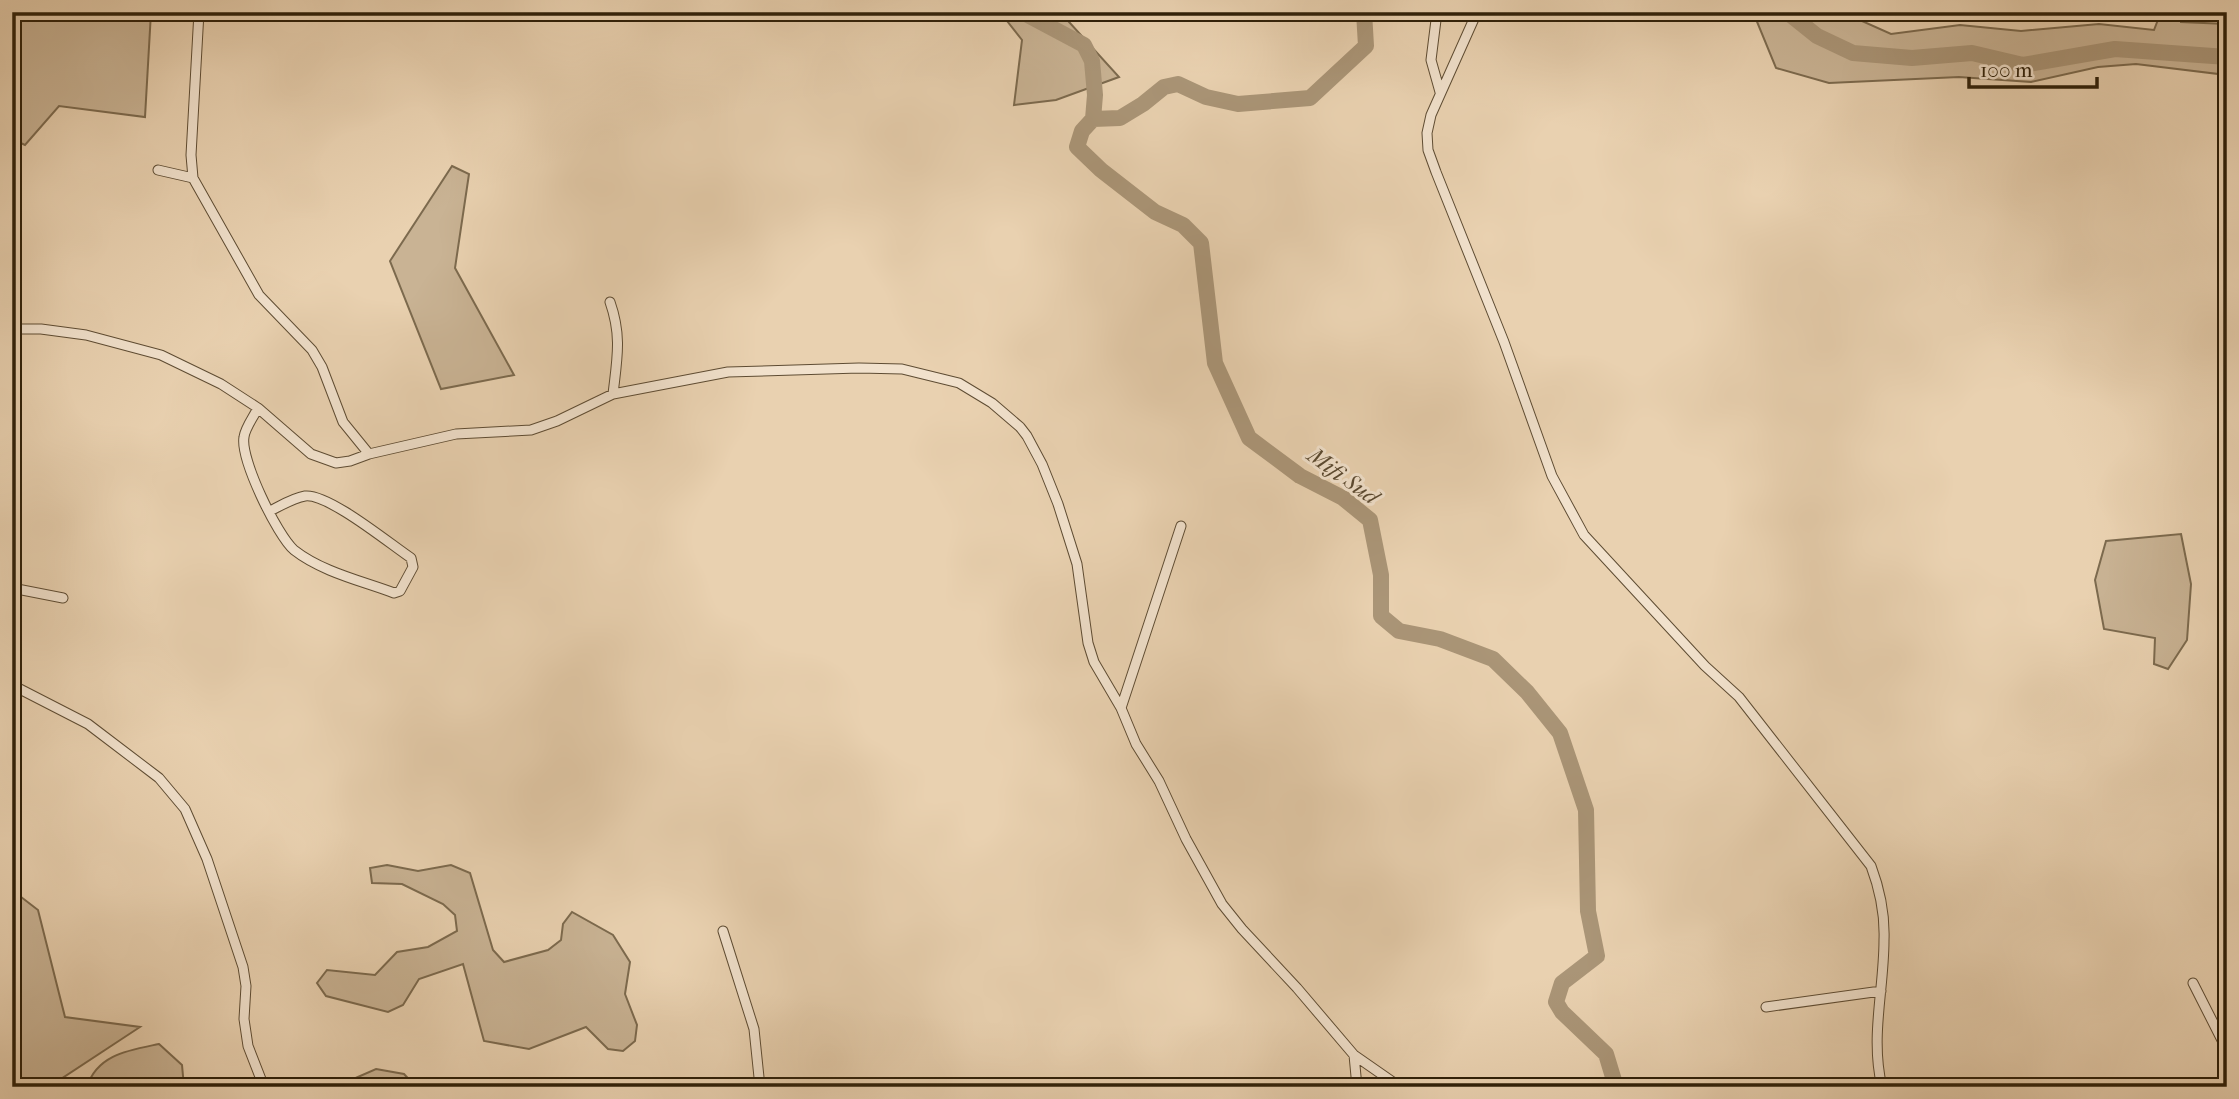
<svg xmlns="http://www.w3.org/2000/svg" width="2239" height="1099" font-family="'IM FELL French Canon',serif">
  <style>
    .green { fill: #c9b394; stroke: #7c6a4e; stroke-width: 2 }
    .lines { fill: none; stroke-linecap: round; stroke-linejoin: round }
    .river { stroke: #aa9577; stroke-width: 16 }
    .minor-casing { stroke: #5e4c33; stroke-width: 11 }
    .minor { stroke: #f1e1cc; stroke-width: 9 }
    .labels { text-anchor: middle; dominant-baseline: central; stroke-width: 6; stroke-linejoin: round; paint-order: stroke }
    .water-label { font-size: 23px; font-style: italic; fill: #5a4930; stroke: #f1e1cc }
  </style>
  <rect width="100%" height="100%" fill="#e9d1b0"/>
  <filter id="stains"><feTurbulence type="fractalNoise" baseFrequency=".00286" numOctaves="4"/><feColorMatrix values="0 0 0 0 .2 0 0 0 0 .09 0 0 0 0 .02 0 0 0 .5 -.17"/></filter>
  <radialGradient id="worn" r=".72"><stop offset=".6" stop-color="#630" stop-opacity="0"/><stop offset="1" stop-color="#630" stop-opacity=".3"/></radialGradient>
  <path class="green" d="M12,12H151L145,117L59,106L25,145L12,139Z
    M752,12H879L781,21Z
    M1000,12H1060L1119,77L1056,100L1014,105L1022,40Z
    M1753,12H1842L1891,34L1960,25L2021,31L2099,24L2154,30L2161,12H2181V22L2227,24V75L2136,64L2098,67L2031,82L1959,77L1829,83L1776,68Z
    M452,166L469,174L455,268L514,375L441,389L390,261Z
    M2181,534L2191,584L2187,640L2168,669L2154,664L2155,638L2104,629L2095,580L2106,541Z
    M387,865L418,871L451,865L470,873L493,950L504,962L548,950L561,940L563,924L572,912L613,935L630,962L625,994L637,1025L635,1041L623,1051L608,1049L586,1027L529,1049L484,1041L463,964L419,979L403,1005L388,1012L326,996L317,983L327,970L375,975L397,952L428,947L457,931L455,915L443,904L402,884L372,883L370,868Z
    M12,890L38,910L65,1017L140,1027L58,1081L56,1087H12Z
    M159,1044L182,1065L184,1087H87C97,1054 130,1050 159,1044Z
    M376,1069L404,1074L416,1087H335Z"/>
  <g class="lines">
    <path class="river" d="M1022,12L1084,45L1092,61L1095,95L1093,119L1082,131L1077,147L1101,170L1155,212L1183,225L1201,243L1215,363L1249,438L1300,476L1343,498L1370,520L1381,575V616L1399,631L1440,639L1493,659L1527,692L1560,733L1586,810L1588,911L1597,956L1562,983L1556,1002L1562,1012L1606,1054L1616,1087
      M1787,12L1817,36L1853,53L1912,58L1972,53L2023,65L2115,49L2227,57
      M1093,119L1120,118L1143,104L1164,87L1178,84L1206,97L1238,104L1310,98L1366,46L1364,12"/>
    <defs>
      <path id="minor" d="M1437,12L1431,60L1440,92
        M1477,12L1431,115L1427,133L1428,150L1436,172L1504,342L1552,476L1584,535L1705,666L1739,697L1871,866C1880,890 1885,914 1884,940C1884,990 1870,1037 1882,1087
        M158,170L193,178L259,295L312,350L322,367L343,422L369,454
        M193,178L191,155L199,12
        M610,302C622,336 617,359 613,394
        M12,329H41L86,335L161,355L221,384L258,408L311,454L336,463L350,461L369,454L456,434L531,430L557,421L613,394L728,372L859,368L902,369L959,383L992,403L1020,427L1027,436L1042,464L1058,504L1077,564L1088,643L1094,662L1121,708L1136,744L1159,781L1186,839L1222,904L1242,929L1297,988L1354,1055L1400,1087
        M258,408C254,416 245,428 244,437C240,459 277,535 294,550C322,572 362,581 394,593L400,591L413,567L411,558C390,544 328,493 305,496C293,498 280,506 270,511
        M12,495L16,496
        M12,588L63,598
        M12,685L88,724L159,778L185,809L207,859L243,967L246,986L244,1019L248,1046L264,1087
        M1121,708L1181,526
        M723,931L754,1029L760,1087
        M2193,983L2227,1050
        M1766,1007L1881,991
        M1354,1055L1357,1087"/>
    </defs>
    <use href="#minor" class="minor-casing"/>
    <use href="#minor" class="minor"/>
  </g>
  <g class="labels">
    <g class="water-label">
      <text transform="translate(1343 476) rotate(36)">Mifi Sud</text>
    </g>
  </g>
  <rect width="2239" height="1099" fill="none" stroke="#e9d1b0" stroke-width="42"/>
  <rect x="14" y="14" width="2211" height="1071" fill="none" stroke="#2f2009" stroke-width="3.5"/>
  <rect x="21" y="21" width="2197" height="1057" fill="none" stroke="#2f2009" stroke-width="2"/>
  <path d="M1969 77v10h128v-10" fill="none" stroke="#2f2009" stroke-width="3.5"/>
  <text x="1980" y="77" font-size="21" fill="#2f2009" stroke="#f1e1cc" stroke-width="5" paint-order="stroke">100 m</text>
  <rect width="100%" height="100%" filter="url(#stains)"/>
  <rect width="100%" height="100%" fill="url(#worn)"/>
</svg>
